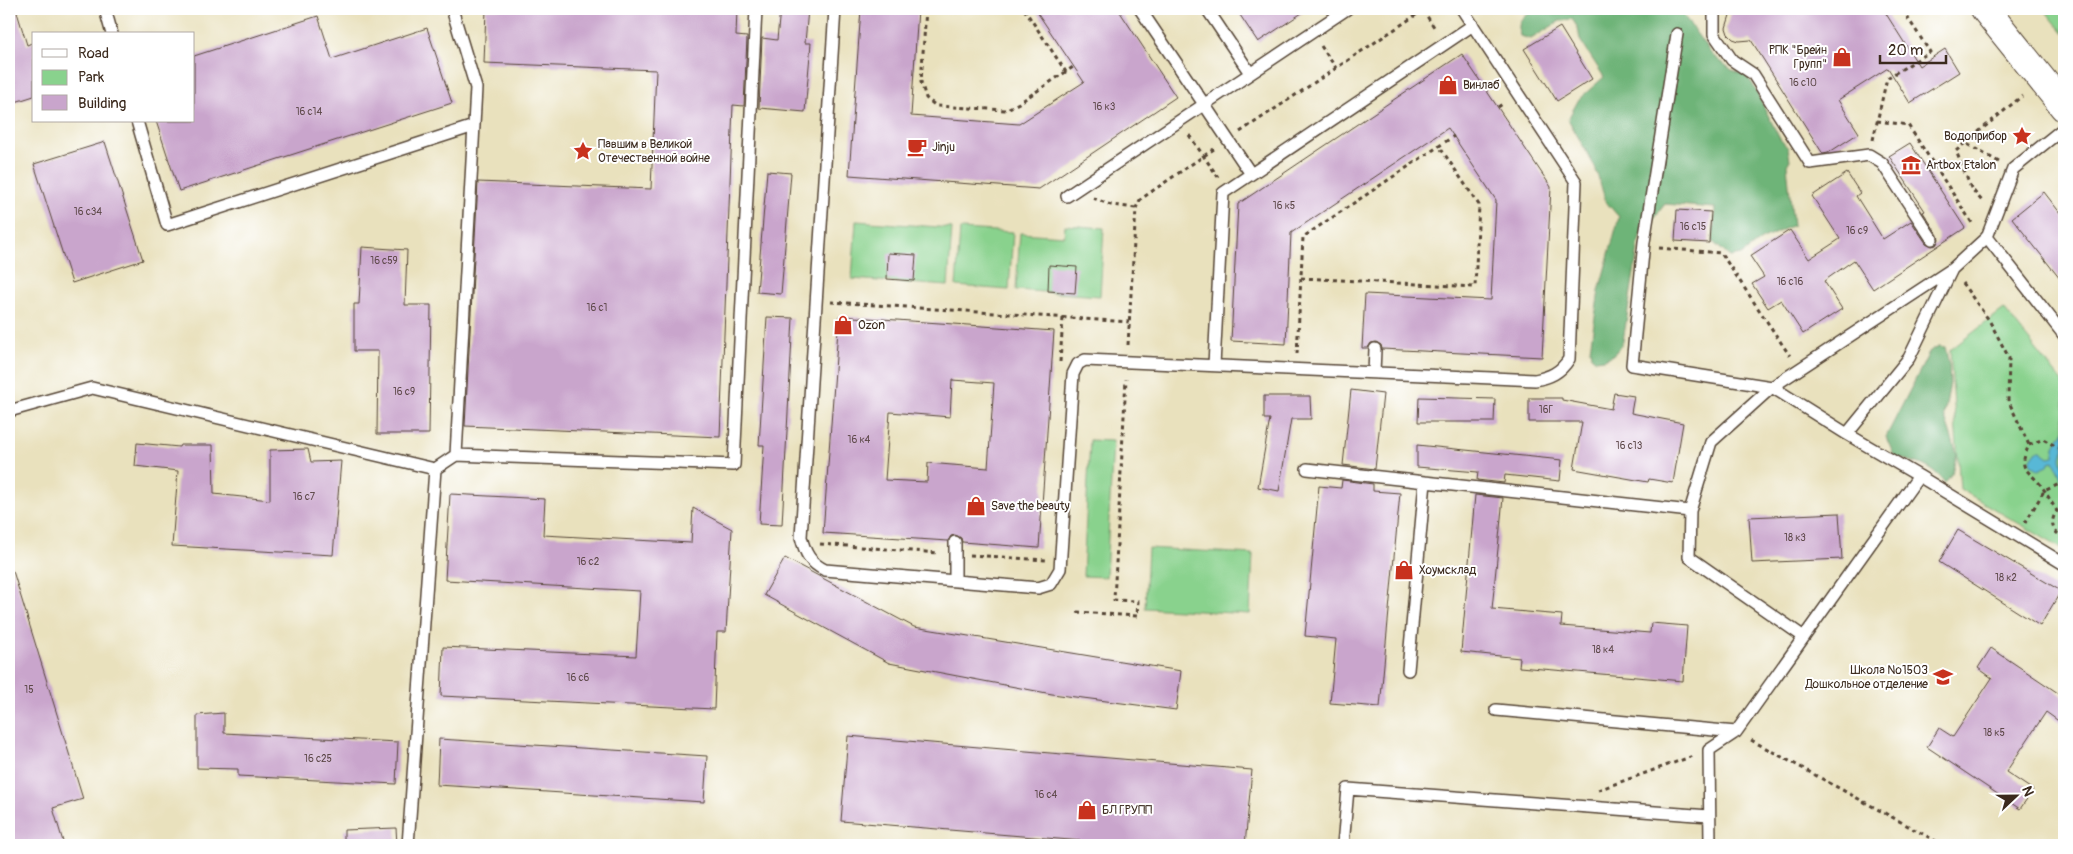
<svg xmlns="http://www.w3.org/2000/svg" width="2073" height="854" font-family="Pangolin,sans-serif">
  <style>
    .green { fill: #89d28d; stroke: #627e56 }
    .forest { fill: #6eb478; stroke: #546f4b }
    .water { fill: #58b8d6; stroke: #4a717a }
    .building { fill: #c9a5cc; fill-rule: evenodd }
    .lines { fill: none; stroke-linecap: round; stroke-linejoin: round }
    .lane-casing { stroke: #554536; stroke-width: 14 }
    .secondary-casing { stroke: #554536; stroke-width: 30 }
    .path { stroke: #554536; stroke-width: 3; stroke-dasharray: 4 4; stroke-linecap: butt }
    .lane { stroke: #fff; stroke-width: 11 }
    .secondary { stroke: #fff; stroke-width: 28 }
    .labels { text-anchor: middle; dominant-baseline: central; stroke-width: 4; stroke-linejoin: round; paint-order: stroke }
    .number-label { font-size: 10px; fill: #5e494a }
    .poi-label { font-size: 12px; fill: #3b2a1e; stroke: #fff; text-anchor: start }
  </style>
  <rect width="100%" height="100%" fill="#fff"/>
  <filter id="ink" filterUnits="userSpaceOnUse"><feTurbulence type="fractalNoise" baseFrequency=".02" numOctaves="2"/><feDisplacementMap in="SourceGraphic" scale="10" xChannelSelector="R" yChannelSelector="G"/><feConvolveMatrix kernelMatrix="1 2 1 2 8 2 1 2 1" color-interpolation-filters="sRGB"/></filter>
  <filter id="wash" filterUnits="userSpaceOnUse"><feTurbulence type="fractalNoise" baseFrequency=".0096" numOctaves="4" result="noise"/><feDisplacementMap in="SourceGraphic" scale="20" xChannelSelector="R" yChannelSelector="G"/><feGaussianBlur stdDeviation="1.12" result="paint"/><feColorMatrix in="noise" values="0 0 0 0 0 0 0 0 0 0 0 0 0 0 0 0 0 1.4 0 .05"/><feComposite in="paint" operator="in"/></filter>
  <g filter="url(#wash)">
    <rect width="100%" height="100%" fill="#e9e1bd"/>
    <path class="green" d="M2044,9H2064V34Z
      M856,221L952,228L948,286L852,279Z
      M1065,225L1104,228L1100,296L1016,290L1020,233L1064,236Z
      M960,229L1013,232L1009,290L956,286Z
      M2004,309L2064,384V550L1960,489L1950,350Z
      M1090,440L1113,441L1106,577L1083,576Z
      M1148,548L1253,554L1250,614L1145,608Z"/>
    <path class="forest" d="M1538,9H1679L1712,55L1732,70L1745,75L1752,83L1780,139L1788,148L1790,160L1787,165L1793,225L1761,240L1741,255L1730,257L1713,242L1715,208L1665,204L1640,236L1623,341C1617,353 1611,359 1596,360L1591,356L1590,349L1599,291L1619,217L1606,202L1595,167L1568,119L1579,99L1604,77L1580,40L1578,28L1572,19L1560,21L1531,39L1520,36C1516,18 1524,16 1538,9Z
      M1939,346L1945,347L1949,364L1950,383L1944,415L1957,454L1952,473L1945,483C1933,466 1915,461 1895,458L1886,437L1930,351Z"/>
    <path class="water" d="M2064,430V446L2061,458L2064,472V484L2054,461L2049,462L2048,466L2039,470L2031,464V459L2037,451H2041L2049,457L2054,456L2055,446Z"/>
    <g id="blocks">
      <path class="building" d="M9,9H16L27,45L34,42V96L9,104Z
        M486,9H737L736,36L747,37L744,106L733,105L720,437L465,426L478,182L651,189L656,70L484,63Z
        M780,9H808L805,43H811L805,112L759,108L762,38L777,40Z
        M861,9H918L911,116L1019,124L1084,82L1035,9H1118L1176,97L1039,189L849,175Z
        M1236,9H1308L1258,42Z
        M1763,9H1883L1919,66L1945,49L1959,72L1910,103L1888,68L1838,100L1859,133L1828,153L1823,154L1751,40L1739,41L1733,39L1728,34L1726,28L1730,15L1736,12Z
        M318,16L332,59L427,28L452,103L179,191L156,121H194V56Z
        M1560,27L1592,79L1557,101L1524,49Z
        M1462,54L1551,187L1542,357L1382,349L1381,345L1376,342L1371,343L1368,348H1362L1365,294L1491,300L1496,200L1448,128L1291,233L1286,344L1231,341L1238,204Z
        M105,142L143,260L72,283L34,164Z
        M1910,143L1965,228L1873,289L1854,260L1824,281L1842,309L1803,334L1781,300L1768,308L1752,284L1764,277L1750,256L1790,230L1809,259L1840,239L1812,196L1847,173L1860,193L1856,196L1883,239L1911,221L1926,243L1932,246L1936,245L1939,239L1938,235L1923,212L1925,211L1889,156Z
        M767,171L791,173L781,294L757,292Z
        M2044,192L2064,218V284L2012,218Z
        M1677,210L1711,212L1709,243L1675,241Z
        M362,247L407,250L405,305H431L429,434H377L378,351H354V304H359Z
        M888,253L916,255L914,281L887,279Z
        M1049,265L1077,267L1075,293L1048,291Z
        M839,316L1054,331L1039,548L962,542L961,538L955,535L951,536L948,541L823,533ZM952,380L994,383L988,468L928,463L927,482L885,480L890,412L950,417Z
        M767,317L793,318L782,525L759,524L764,445H759Z
        M1351,390L1383,394L1375,469L1343,465Z
        M1614,393L1634,396L1631,413L1683,423L1673,483L1649,479L1648,482L1574,469L1582,422H1529V398H1562V400L1611,409Z
        M1264,396H1310L1311,419H1291L1279,491L1258,487L1270,419H1264Z
        M1419,397L1495,399L1494,422H1418Z
        M137,443L179,447L180,445H213L214,494L270,500V450L308,449L311,462L341,461L333,555L172,546L178,471L135,466Z
        M1417,445L1562,460L1560,481L1505,475L1504,483L1477,480L1478,472L1417,467Z
        M1342,480L1373,484V491L1400,493L1380,707L1330,703L1336,639L1305,636L1319,486L1341,488Z
        M450,494L545,499L543,535L691,543L693,508L732,529L726,632H717L714,709L441,696L443,647L636,656L640,591L445,580Z
        M1475,495L1503,498L1492,609L1562,615L1561,626L1650,633L1651,623L1687,626L1683,681L1519,667L1520,658L1461,652Z
        M1839,513L1842,559L1752,563L1749,517Z
        M1958,530L2061,591L2040,626L1939,562Z
        M785,558L914,627L1181,671L1176,710L1052,694L889,663L764,595Z
        M13,571L83,799L53,808L64,845H9V572Z
        M1991,648L2064,697V725L2046,712L2006,772L2033,790L2020,809L1927,747L1939,728L1953,737L1992,678L1978,668Z
        M224,713V733L398,742L396,784L238,776V769L197,768V715Z
        M848,736L1252,770L1245,845H1130L841,821Z
        M439,739L707,756L704,802L437,785Z
        M396,828L397,845H344V830Z"/>
    </g>
  </g>
  <g filter="url(#ink)">
    <use href="#blocks" fill-opacity="0" stroke="#554536" stroke-width="1"/>
    <g class="lines">
      <defs>
        <path id="lane" d="M105,9L112,34
          M452,9L476,88L456,455L734,465L756,9
          M835,9L801,537C805,553 810,563 825,570L1038,588L1051,584L1060,569L1073,374L1078,364L1085,360L1535,380C1550,377 1560,373 1569,359L1576,182L1462,9
          M1140,9L1251,174
          M1207,9L1250,73
          M1714,9V34L1732,60L1753,74L1810,163L1869,155L1882,163L1932,239
          M1677,34L1644,242L1632,365L1772,387L1847,434L1909,358L1952,269
          M137,121L167,225L474,126
          M1067,196L1347,9
          M1987,237L2064,335
          M1214,365L1223,193L1473,25
          M1374,373L1375,349
          M9,411L92,388L435,469
          M1847,434L1919,476
          M1307,469L1690,511
          M955,542V581
          M1804,637L1689,557L1690,511L1711,442L1772,387L1952,269L1987,237L2013,169L2064,128
          M1408,670L1425,482
          M1496,710L1736,732
          M408,845L435,469L456,455
          M1343,845L1348,789L1709,816
          M1710,845L1709,750L1736,732L1919,476L2064,564"/>
        <path id="secondary" d="M1985,9L2064,107"/>
      </defs>
      <use href="#lane" class="lane-casing"/>
      <use href="#secondary" class="secondary-casing"/>
      <path class="path" d="M926,9L921,82L926,98L936,106L1005,110L1019,103L1073,67
        M1024,9L1066,72
        M1423,10L1436,30
        M1321,46L1336,68
        M1498,107L1504,103
        M1877,121L1908,125L1974,226
        M1240,132L1425,9
        M1189,135L1218,177
        M1873,140L1887,78L1930,52L1902,9
        M1965,143L1956,151L1971,188L1982,201
        M1999,162L1965,143L2022,96
        M1093,198L1111,205L1136,208
        M1659,248L1721,253L1790,356
        M1301,278L1475,287L1479,205L1439,146
        M1962,283L1989,320L2009,358L2008,400L2029,445C2018,470 2025,467 2040,484C2046,492 2051,502 2057,511C2049,521 2052,533 2064,537
        M831,302L1129,322
        M1128,345L1136,208L1140,200L1148,194L1214,149
        M1297,354L1303,237L1454,136
        M1060,362L1063,318
        M2029,445L2043,439L2064,451
        M2025,523L2044,491L2064,482
        M820,544L939,553
        M970,555L1046,560
        M1077,612L1137,616L1138,601L1114,600L1126,379
        M1751,740L1943,845
        M1598,790L1693,756"/>
      <use href="#lane" class="lane"/>
      <use href="#secondary" class="secondary"/>
    </g>
  </g>
  <defs>
    <symbol id="shop-bare" viewBox="-9 -9 18 18"><path d="M-5-2.5h2.3a2.7 3.5 0 0 1 5.4 0H5L5.5 6h-11ZM-1.5-2.5h3a1.5 2.3 0 0 0-3 0Z" fill="#c8321e" stroke="#fff" stroke-width="2.5" paint-order="stroke"/></symbol>
    <symbol id="sight-bare" viewBox="-9 -9 18 18"><path d="M0-6L1.8-2.2L6-1.7L2.9 1.2L3.7 5.4L0 3.3L-3.7 5.4L-2.9 1.2L-6-1.7L-1.8-2.2Z" fill="#c8321e" stroke="#fff" stroke-width="2.5" paint-order="stroke"/></symbol>
    <symbol id="cafe-bare" viewBox="-9 -9 18 18"><path d="M-5.5-4.5H6V0H3Q3 3.5 0 3.5H-2.5Q-5.5 3.5-5.5 0ZM3-3.2v2h1.7v-2ZM-6 4.5H4V6H-6Z" fill="#c8321e" stroke="#fff" stroke-width="2.5" paint-order="stroke"/></symbol>
    <symbol id="museum-bare" viewBox="-9 -9 18 18"><path d="M0-6L6-3V-2H-6V-3ZM-5-1h2V3h-2ZM-1-1h2V3h-2ZM3-1h2V3H3ZM-6 4H6V6H-6Z" fill="#c8321e" stroke="#fff" stroke-width="2.5" paint-order="stroke"/></symbol>
    <symbol id="school-bare" viewBox="-9 -9 18 18"><path d="M0-5L7-2L0 1L-7-2ZM-4 1L0 2.5L4 1V4Q0 6-4 4Z" fill="#c8321e" stroke="#fff" stroke-width="2.5" paint-order="stroke"/></symbol>
  </defs>
  <g fill-rule="evenodd">
    <use href="#shop-bare" x="1828" y="43" width="28" height="28"/>
    <use href="#shop-bare" x="1434" y="71" width="28" height="28"/>
    <use href="#sight-bare" x="2008" y="122" width="28" height="28"/>
    <use href="#cafe-bare" x="903" y="133" width="28" height="28"/>
    <use href="#sight-bare" x="569" y="137" width="28" height="28"/>
    <use href="#museum-bare" x="1897" y="151" width="28" height="28"/>
    <use href="#shop-bare" x="829" y="311" width="28" height="28"/>
    <use href="#shop-bare" x="962" y="492" width="28" height="28"/>
    <use href="#shop-bare" x="1390" y="556" width="28" height="28"/>
    <use href="#school-bare" x="1929" y="663" width="28" height="28"/>
    <use href="#shop-bare" x="1073" y="796" width="28" height="28"/>
  </g>
  <g class="labels">
    <g class="number-label">
      <text x="1803" y="83">16 с10</text>
      <text x="1104" y="107">16 к3</text>
      <text x="309" y="112">16 с14</text>
      <text x="1284" y="206">16 к5</text>
      <text x="88" y="212">16 с34</text>
      <text x="1693" y="227">16 с15</text>
      <text x="1857" y="231">16 с9</text>
      <text x="384" y="261">16 с59</text>
      <text x="1790" y="282">16 с16</text>
      <text x="597" y="308">16 с1</text>
      <text x="404" y="392">16 с9</text>
      <text x="1546" y="410">16Г</text>
      <text x="859" y="440">16 к4</text>
      <text x="1629" y="446">16 с13</text>
      <text x="304" y="497">16 с7</text>
      <text x="1795" y="538">18 к3</text>
      <text x="588" y="562">16 с2</text>
      <text x="2006" y="578">18 к2</text>
      <text x="1603" y="650">18 к4</text>
      <text x="578" y="678">16 с6</text>
      <text x="29" y="690">15</text>
      <text x="1994" y="733">18 к5</text>
      <text x="318" y="759">16 с25</text>
      <text x="1046" y="795">16 c4</text>
    </g>
    <g class="poi-label">
      <text x="1827" y="50" text-anchor="end">РПК "Брейн<tspan x="1827" dy="14">Групп"</tspan></text>
      <text x="1463" y="85">Винлаб</text>
      <text x="2007" y="136" text-anchor="end">Водоприбор</text>
      <text x="598" y="144">Павшим в Великой<tspan x="598" dy="14">Отечественной войне</tspan></text>
      <text x="932" y="147">Jinju</text>
      <text x="1926" y="165">Artbox Etalon</text>
      <text x="858" y="325">Ozon</text>
      <text x="991" y="506">Save the beauty</text>
      <text x="1419" y="570">Хоумсклад</text>
      <text x="1928" y="670" text-anchor="end">Школа №1503<tspan x="1928" dy="14">Дошкольное отделение</tspan></text>
      <text x="1102" y="810">БЛ ГРУПП</text>
    </g>
  </g>
  <rect width="2073" height="854" fill="none" stroke="#fff" stroke-width="30"/>
  <rect x="32" y="32" width="162" height="90" fill="#ffffff" stroke="#b1aaa5"/>
  <rect x="42" y="49" width="25" height="8" fill="#ffffff" stroke="#b1aaa5"/>
  <text x="78" y="58" font-size="15" fill="#3b2a1e">Road</text>
  <rect x="42" y="70" width="25" height="15" fill="#89d28d" stroke="#b1aaa5"/>
  <text x="78" y="82" font-size="15" fill="#3b2a1e">Park</text>
  <rect x="42" y="95" width="25" height="15" fill="#c9a5cc" stroke="#b1aaa5"/>
  <text x="78" y="108" font-size="15" fill="#3b2a1e">Building</text>
  <g transform="translate(2016 796) rotate(68)" stroke="#ffffff" stroke-width="4" paint-order="stroke">
  <path d="M0-4L9 19L0 12L-9 19Z" fill="#3b2a1e"/>
  <text y="-8" font-size="14" font-weight="bold" text-anchor="middle" fill="#3b2a1e">N</text>
  </g>
  <path d="M1880 55v8h66v-8" fill="none" stroke="#3b2a1e" stroke-width="2.5"/>
  <text x="1888" y="55" font-size="15" fill="#3b2a1e" stroke="#ffffff" stroke-width="4" paint-order="stroke">20 m</text>
</svg>
